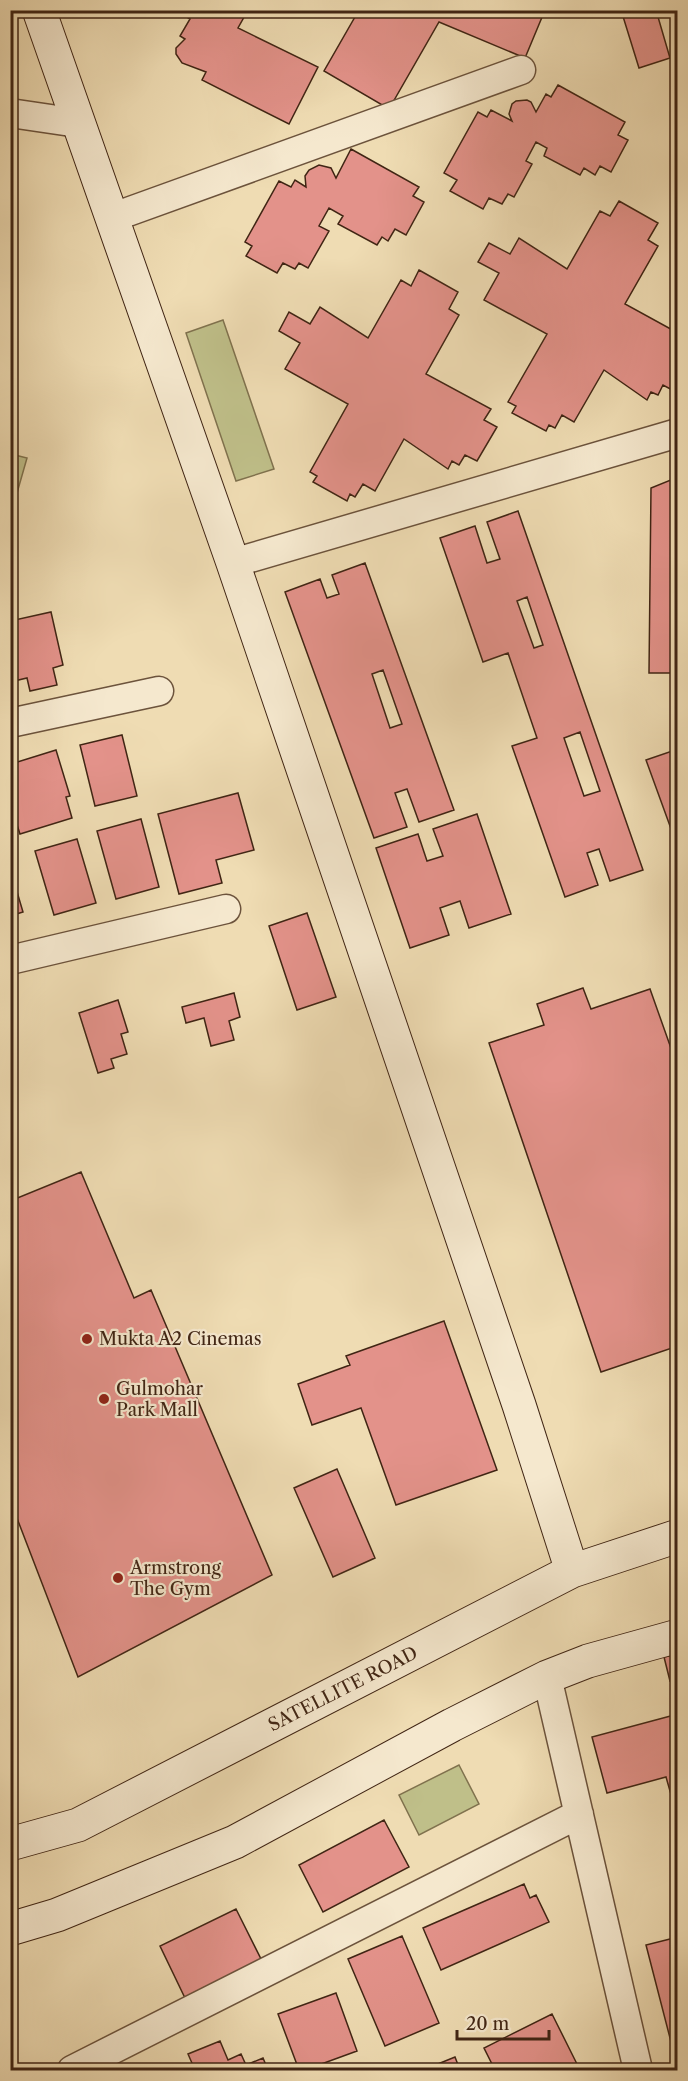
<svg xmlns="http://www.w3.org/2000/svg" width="688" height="2081" font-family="'Libre Caslon Text',serif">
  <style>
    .green { fill: #bfbf89; stroke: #80724e; stroke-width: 1.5 }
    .building { fill: #e3928a; stroke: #402514; stroke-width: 1.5; fill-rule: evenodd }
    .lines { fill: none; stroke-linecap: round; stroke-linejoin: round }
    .street-casing { stroke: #6c533c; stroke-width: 31 }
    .secondary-casing { stroke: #402514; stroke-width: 35 }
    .street { stroke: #f5e8ce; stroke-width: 28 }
    .secondary { stroke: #f5e8ce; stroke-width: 33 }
    .poi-dot { fill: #8f2418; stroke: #f5e8ce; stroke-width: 2 }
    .labels { text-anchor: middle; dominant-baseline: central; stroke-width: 4.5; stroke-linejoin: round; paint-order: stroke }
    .poi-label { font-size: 18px; fill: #402514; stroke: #f5e8ce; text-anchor: start }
    .street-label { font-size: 18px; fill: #402514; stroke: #f5e8ce }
  </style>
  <rect width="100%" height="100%" fill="#efdcb3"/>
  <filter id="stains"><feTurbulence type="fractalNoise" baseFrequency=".00333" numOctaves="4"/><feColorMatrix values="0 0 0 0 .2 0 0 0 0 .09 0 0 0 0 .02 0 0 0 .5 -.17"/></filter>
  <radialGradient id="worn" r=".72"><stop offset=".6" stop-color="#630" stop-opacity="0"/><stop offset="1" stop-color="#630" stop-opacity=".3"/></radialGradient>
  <path class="green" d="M223,320L274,469L236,481L186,333Z
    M11,454L27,458L11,514L10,454Z
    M459,1765L479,1804L419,1835L399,1795Z"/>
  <path class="building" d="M176,10H248L238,28L318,67L289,124L202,80L206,72L182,63L176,54V48L185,39L180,36L190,19Z
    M359,10H545L525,58L439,22L389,109L324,71Z
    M621,10H656L670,58L639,68Z
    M558,85L625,122L618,135L628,140L611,172L600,166L595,175L584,168L580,175L544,156L547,148L536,142L526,161L532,164L514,197L508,194L502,204L489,198L483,209L450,191L457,180L444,173L478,112L487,117L491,110L512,121L509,114L512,104L516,101L527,100L531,102L536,112L546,94L551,97Z
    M351,149L419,187L413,196L424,202L406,235L395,229L388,241L382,237L377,245L338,224L343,216L329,208L319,226L329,231L308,268L299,263L295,269L283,263L277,273L246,256L252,246L245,242L279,181L291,187L295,180L306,187L305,176L309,170L319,165L331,168L336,178Z
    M619,201L658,223L648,240L658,246L625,304L678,333V390L676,392L663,385L658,395L651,392L647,400L604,370L574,422L562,415L555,428L549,425L546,431L512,413L516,406L508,402L547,334L484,300L499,273L478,262L489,243L510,254L519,238L567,269L600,211L610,216Z
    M419,270L458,292L449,309L459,315L426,374L491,409L484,420L497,427L477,461L465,455L459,465L452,461L448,469L404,439L375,491L363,484L355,497L350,494L347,501L313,482L317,476L310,472L348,404L285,369L300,343L279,331L289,312L310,324L320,307L368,338L401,280L411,286Z
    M678,477V673H649L651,488Z
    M518,511L643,870L610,881L599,849L587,853L598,885L565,897L512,746L537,738L508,653L483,662L440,538L475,526L487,563L500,559L487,522ZM527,597L543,645L534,648L517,601ZM580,732L600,791L584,796L564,738Z
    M365,563L454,810L419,822L407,789L395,793L407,827L374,838L285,592L320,579L327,598L339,594L332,575ZM383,670L402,724L390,728L372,674Z
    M51,612L63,665L53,668L57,685L30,691L27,678L10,682V621Z
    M122,735L137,796L95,806L80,745Z
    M678,749V848L646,760Z
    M56,750L70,796L66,797L72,818L20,834L10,803V793L14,792L11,781L16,779L11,764Z
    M238,793L254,850L216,860L222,883L179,894L158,814Z
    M477,814L511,914L469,928L460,901L440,908L449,935L410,948L376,848L418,834L427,861L443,856L433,829Z
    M141,819L159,887L116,899L97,831Z
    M77,839L96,903L54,915L35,851Z
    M10,868L23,912L10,916Z
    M307,913L336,997L297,1010L269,926Z
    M583,988L591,1009L650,989L678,1068V1346L601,1372L489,1043L544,1025L537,1004Z
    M234,993L240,1017L229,1021L234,1040L211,1046L204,1018L186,1023L182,1007Z
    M118,1000L128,1032L121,1034L127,1054L111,1059L114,1068L98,1073L79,1013Z
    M81,1172L134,1298L151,1290L272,1575L78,1677L10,1500V1201Z
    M444,1321L497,1470L396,1505L361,1408L312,1425L298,1384L350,1365L346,1356Z
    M337,1469L375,1558L333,1577L294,1488Z
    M678,1654V1679L670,1681L664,1657Z
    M678,1714V1819L666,1777L607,1793L592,1737Z
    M384,1820L409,1867L323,1912L299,1865Z
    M524,1884L530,1898L536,1895L549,1922L441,1970L423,1928Z
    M236,1909L262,1961L185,1998L160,1946Z
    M402,1936L439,2023L385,2046L348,1959Z
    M678,1937V2069L646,1945Z
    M336,1993L357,2051L305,2070H299L278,2014Z
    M552,2014L577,2064L563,2070H495L484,2048Z
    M220,2041L228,2060L241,2054L246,2065L263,2058L268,2070H195L188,2054Z
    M455,2057L460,2070H423Z"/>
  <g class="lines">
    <defs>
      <path id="street" d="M10,113L78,123
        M111,218L521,70
        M233,563L678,433
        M10,723L159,691
        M10,960L226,909
        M547,1677L638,2070
        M72,2070L579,1814"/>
      <path id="secondary" d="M39,10L233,563L519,1405L572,1571
        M10,1844L78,1825L572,1571L678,1536
        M10,1929L57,1915L235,1842L452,1725L547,1677L588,1661L678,1636"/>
    </defs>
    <use href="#street" class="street-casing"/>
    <use href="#secondary" class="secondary-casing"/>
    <use href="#street" class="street"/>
    <use href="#secondary" class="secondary"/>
  </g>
  <g class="poi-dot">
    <circle cx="87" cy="1339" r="6"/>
    <circle cx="104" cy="1399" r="6"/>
    <circle cx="118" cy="1578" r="6"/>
  </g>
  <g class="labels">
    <g class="poi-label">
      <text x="99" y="1339">Mukta A2 Cinemas</text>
      <text x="116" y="1389">Gulmohar<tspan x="116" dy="21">Park Mall</tspan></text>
      <text x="130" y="1568">Armstrong<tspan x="130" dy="21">The Gym</tspan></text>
    </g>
    <g class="street-label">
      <text transform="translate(343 1689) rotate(-27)">SATELLITE ROAD</text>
    </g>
  </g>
  <rect width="688" height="2081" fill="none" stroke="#efdcb3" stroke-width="36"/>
  <rect x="12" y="12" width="664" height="2057" fill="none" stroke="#402514" stroke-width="3"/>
  <rect x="18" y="18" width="652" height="2045" fill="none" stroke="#402514" stroke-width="1.5"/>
  <path d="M457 2030v9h92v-9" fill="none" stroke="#402514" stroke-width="3"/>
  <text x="466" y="2030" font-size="18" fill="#402514" stroke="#f5e8ce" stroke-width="4.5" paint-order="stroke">20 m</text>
  <rect width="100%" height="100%" filter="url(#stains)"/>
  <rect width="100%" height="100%" fill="url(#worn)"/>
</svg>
